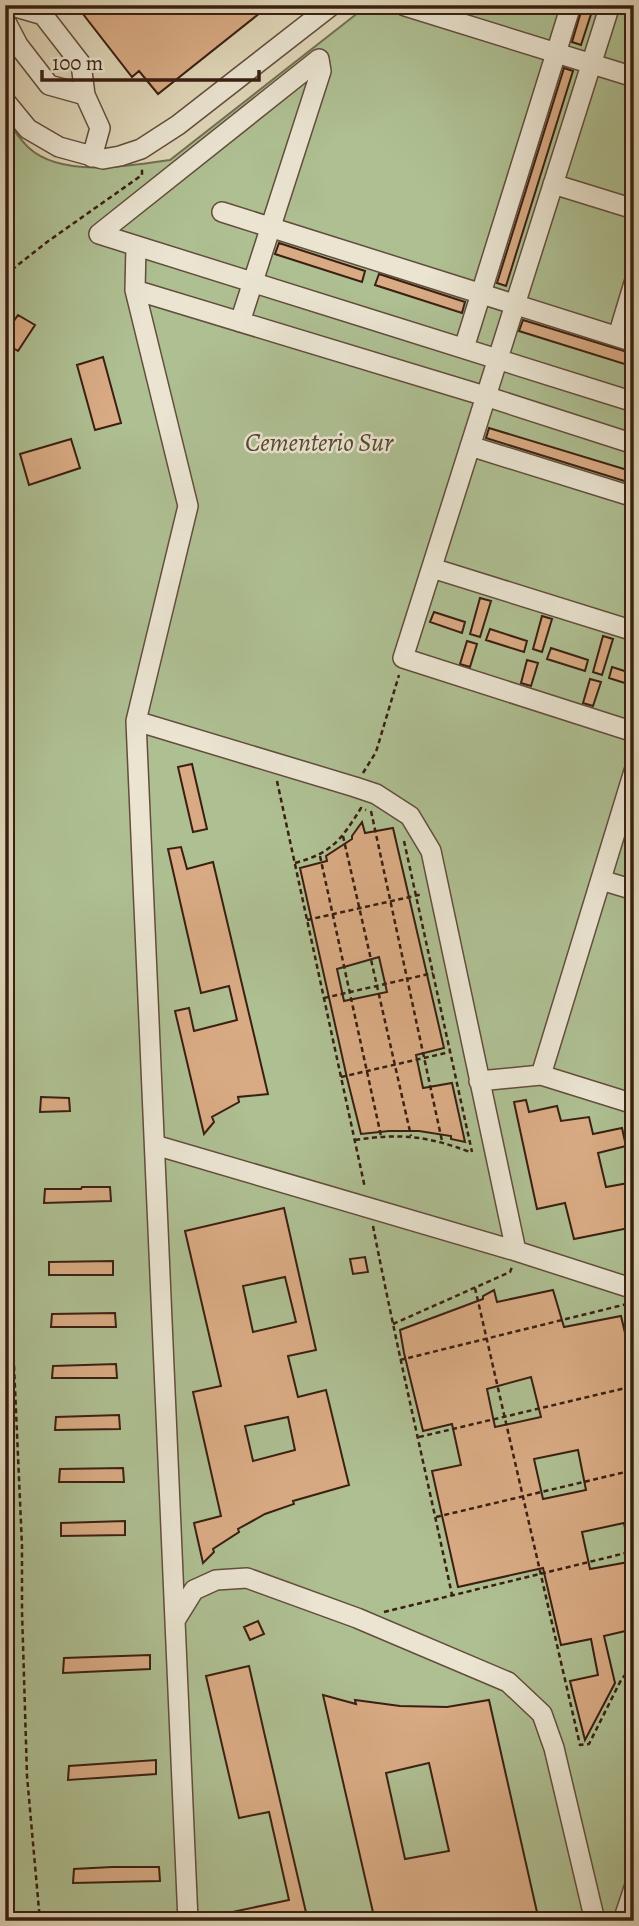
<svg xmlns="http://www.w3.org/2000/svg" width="639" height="1926" font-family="Alegreya,serif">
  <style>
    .green { fill: #aebf92; stroke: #746f52; stroke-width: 2 }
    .building { fill: #d9ab84; stroke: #3a1f12; stroke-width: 2; fill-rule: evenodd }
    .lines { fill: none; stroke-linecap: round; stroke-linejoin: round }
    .minor-casing { stroke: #634d3c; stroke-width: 22 }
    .path { stroke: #3a1f12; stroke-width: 2.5; stroke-dasharray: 5 3.5; stroke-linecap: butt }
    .minor { stroke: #eae4d1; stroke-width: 19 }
    .labels { text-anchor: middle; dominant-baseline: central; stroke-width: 5; stroke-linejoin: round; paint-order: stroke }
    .park-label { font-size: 26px; font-style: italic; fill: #574732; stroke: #eae4d1 }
  </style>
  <rect width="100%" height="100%" fill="#dfd6b8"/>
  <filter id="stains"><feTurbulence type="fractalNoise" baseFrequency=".00286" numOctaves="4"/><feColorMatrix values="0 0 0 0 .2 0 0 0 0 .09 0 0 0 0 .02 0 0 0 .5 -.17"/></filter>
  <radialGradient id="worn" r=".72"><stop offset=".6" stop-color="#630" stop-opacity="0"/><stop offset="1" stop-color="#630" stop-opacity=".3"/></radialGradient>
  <path class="green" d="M368,5H634V1921H5V118C13,128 20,140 29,148C62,178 130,166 170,160Z"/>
  <path class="building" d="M76,5H270L158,94L139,71L132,77Z
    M583,5H594L581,45L572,42Z
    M564,68L573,71L506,286L497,283Z
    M279,243L365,271L362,282L275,254Z
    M379,274L465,302L462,313L375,285Z
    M18,315L35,325L18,351L5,343V334Z
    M523,320L634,354V367L519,331Z
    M103,357L121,423L95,430L77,365Z
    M489,428L634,472V484L486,438Z
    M71,439L80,468L29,485L20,454Z
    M480,598L491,601L480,637L470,634Z
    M434,612L465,622L462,633L430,622Z
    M542,616L552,619L542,652L533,649Z
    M490,629L527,641L524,652L486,640Z
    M603,636L613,639L602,675L593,672Z
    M467,641L477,644L470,667L460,664Z
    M551,648L588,660L585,671L547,659Z
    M527,660L538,663L531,686L521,683Z
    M612,667L634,674V686L609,678Z
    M590,679L601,682L593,706L583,703Z
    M192,764L207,829L193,832L178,767Z
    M362,822L365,833L393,828L444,1048L416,1055L423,1088L452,1083L465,1142L451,1139V1136L419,1131H389L361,1134L347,1078L300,868L327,861L326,856L352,839V836ZM379,957L387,992L344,1001L337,969Z
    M181,847L187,869L213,862L268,1094L238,1097L239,1102L212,1117L214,1122L204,1134L175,1011L189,1008L194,1031L237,1020L229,986L201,993L168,849Z
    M41,1097L69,1098L70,1111L40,1112Z
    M526,1100L529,1112L557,1106L561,1121L589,1117L593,1134L622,1128L626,1146L598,1153L606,1187L634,1182V1227L574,1239L565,1203L537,1209L514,1102Z
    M82,1187H110L111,1201L44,1203L45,1189H81Z
    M284,1208L316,1350L288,1356L298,1397L326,1390L349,1485L293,1501L294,1504L265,1514L238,1529L239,1532L213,1549L214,1552L203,1563L194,1523L221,1516L193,1392L221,1386L185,1231ZM285,1277L296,1322L253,1332L243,1286ZM288,1417L295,1450L253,1461L245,1426Z
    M365,1257L368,1272L353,1274L350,1259Z
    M113,1261V1275H49V1262Z
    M494,1290L497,1302L553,1290L564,1327L621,1316L634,1371V1481H628L634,1504V1546L629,1547L624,1523L582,1532L590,1569L634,1561V1608L629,1609L634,1629L604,1636L615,1683L585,1740L570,1681L598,1675L591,1639L561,1645L543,1568L458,1587L432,1471L461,1465L452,1424L423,1431L404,1353L400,1330L483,1299V1296ZM531,1377L541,1417L495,1427L487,1389ZM578,1450L586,1490L543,1499L534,1459Z
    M115,1313L116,1327H51L52,1314Z
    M116,1364L117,1378H52L53,1366Z
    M119,1415L120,1429L55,1430L56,1417Z
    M123,1468L124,1482H59L60,1469Z
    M125,1521V1535L61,1536V1523Z
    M258,1621L264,1634L250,1640L244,1627Z
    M150,1655V1669L63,1673L64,1658Z
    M249,1666L264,1732L308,1921H218V1915L289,1900L269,1812L239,1818L206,1676Z
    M323,1695L356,1704L355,1700L400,1706L447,1707L489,1700L539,1921H457L456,1917L440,1921H375ZM429,1763L449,1851L405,1859L386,1773Z
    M156,1760V1774L68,1780L69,1766Z
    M112,1867H159L160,1881L73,1883L74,1869Z"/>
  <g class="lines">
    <defs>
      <path id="minor" d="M610,5L403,658L634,732
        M12,6L43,15L81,64L85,95L100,128L92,157
        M405,6L634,77
        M6,22L18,45L49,85L85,95
        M5,101L28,129L59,147L103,159L120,156L141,149L178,125L332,5
        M553,184L634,209
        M222,212L634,342
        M136,246L135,290L188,506L136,721L188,1921
        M135,290L485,396L634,444
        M240,322C267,238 294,155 321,71L319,59L99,234C277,291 456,345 634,402
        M618,336L634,283
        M464,348L571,5
        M470,446L634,497
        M432,568L634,631
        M136,721L355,787L376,794L410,816L431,851L516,1251
        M601,880L634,890
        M541,1075L634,1104
        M479,1081L541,1075L634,771
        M155,1145L516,1251L634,1289
        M176,1619L194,1590L216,1580L247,1578L357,1618L508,1682L542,1714L554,1748L595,1921
        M623,1921L634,1888"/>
    </defs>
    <use href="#minor" class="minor-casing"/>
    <path class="path" d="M5,275L47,242L142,175V167
      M363,773L376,752L399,675
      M277,781L365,1188
      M371,811L442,1141
      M343,836L411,1136
      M404,841L472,1152
      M320,856L381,1136
      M295,863C332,853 341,840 361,808L366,810
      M307,920L423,894
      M324,998L433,973
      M341,1077L450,1052
      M355,1140C401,1133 427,1136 470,1152
      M5,1162L22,1546V1611L27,1776L40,1921
      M373,1226C397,1349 426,1472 452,1595
      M475,1288L580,1745L589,1744L620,1682L634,1662
      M393,1324L510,1272L512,1267
      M400,1360L627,1304
      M419,1437L634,1386
      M436,1517L634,1470
      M384,1612L634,1551"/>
    <use href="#minor" class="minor"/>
  </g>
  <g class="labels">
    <g class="park-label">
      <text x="319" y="442">Cementerio Sur</text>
    </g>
  </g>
  <rect width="639" height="1926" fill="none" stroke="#dfd6b8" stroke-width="28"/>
  <rect x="7" y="7" width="625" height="1912" fill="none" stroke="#3a1f12" stroke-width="3.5"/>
  <rect x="14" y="14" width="611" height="1898" fill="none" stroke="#3a1f12" stroke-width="2"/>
  <path d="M42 70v10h217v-10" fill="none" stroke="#3a1f12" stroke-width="3.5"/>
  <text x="52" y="70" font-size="21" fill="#3a1f12" stroke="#eae4d1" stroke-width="5" paint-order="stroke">100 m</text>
  <rect width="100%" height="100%" filter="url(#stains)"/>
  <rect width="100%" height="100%" fill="url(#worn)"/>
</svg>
